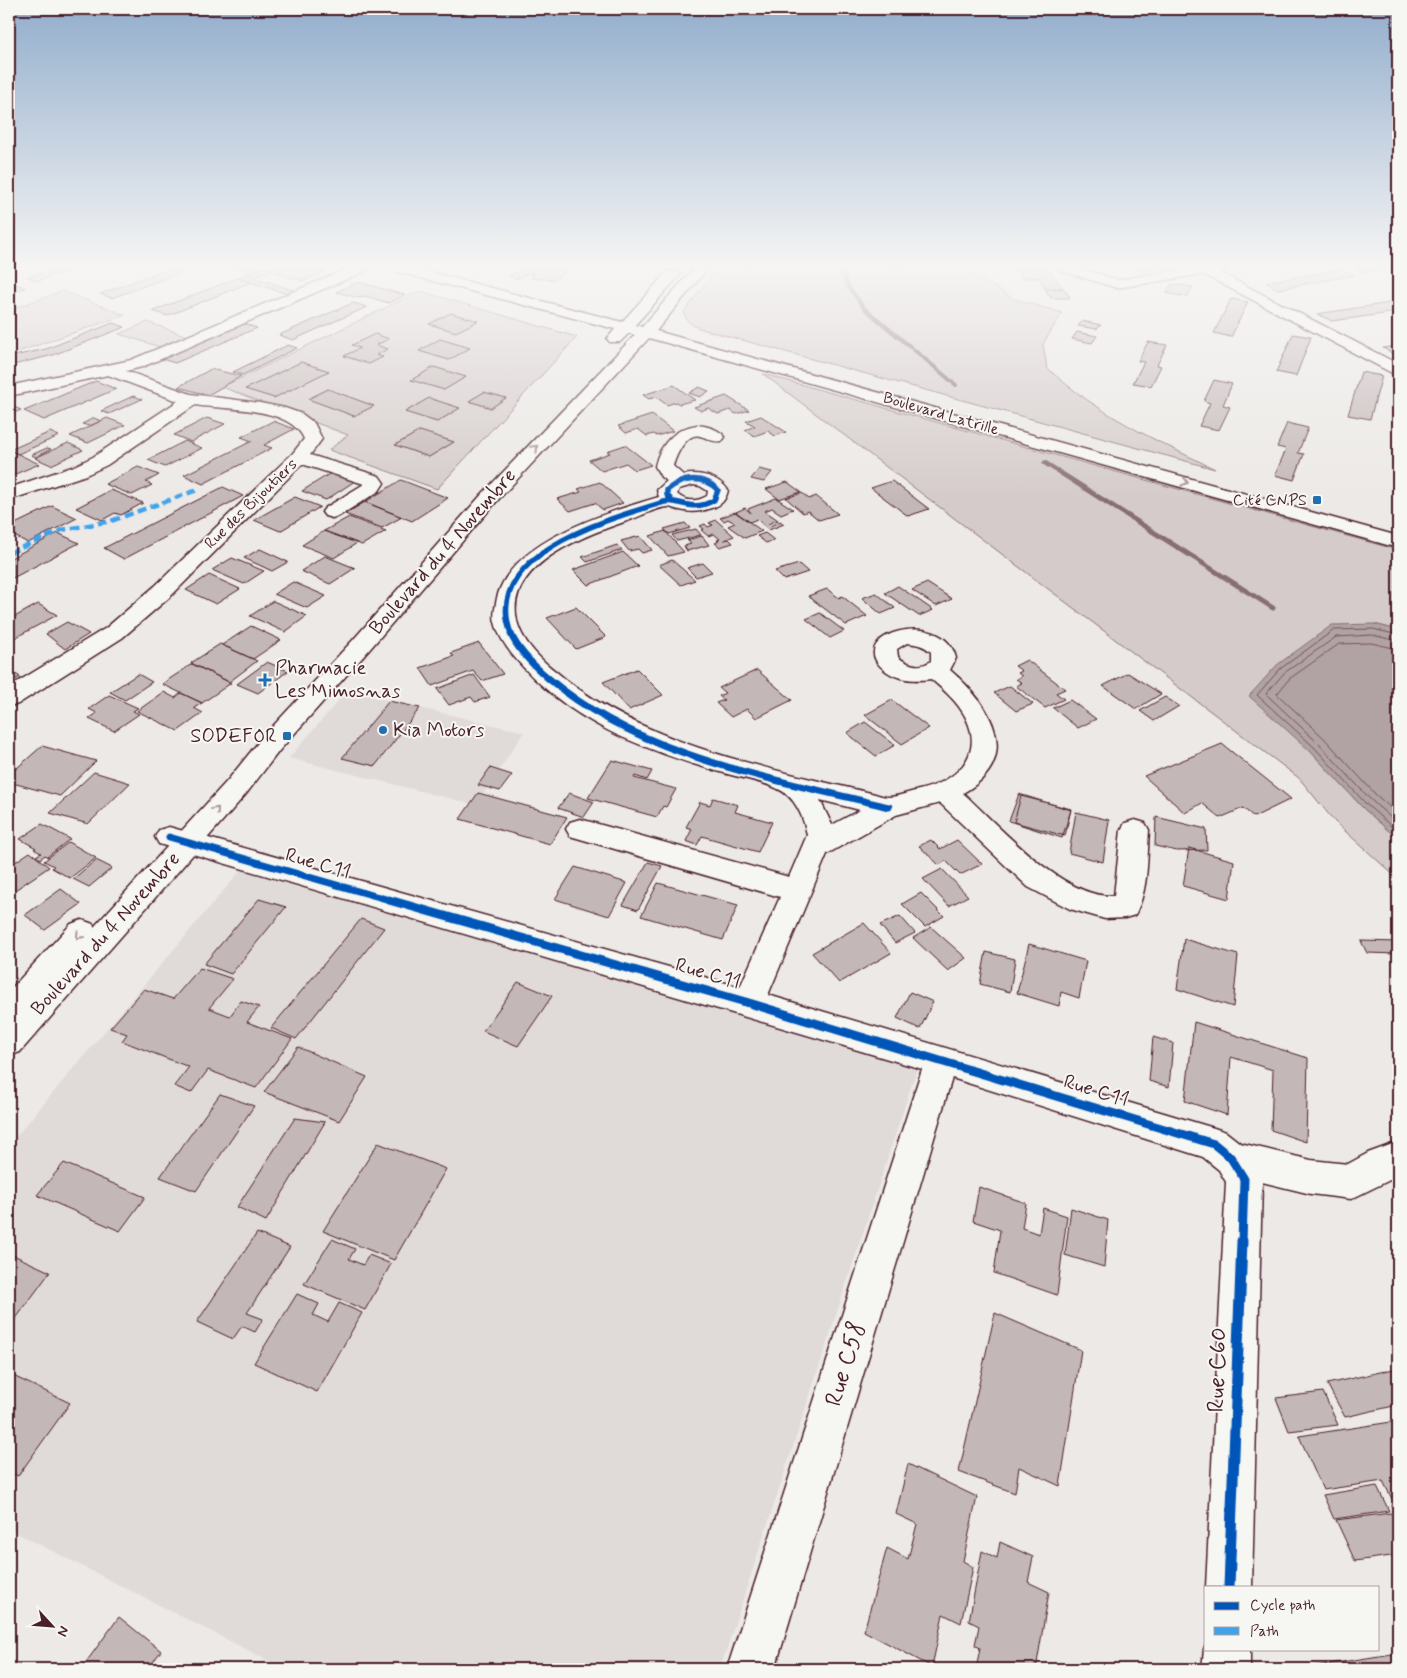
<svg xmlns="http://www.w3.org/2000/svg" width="1407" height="1678" font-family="Mynerve,sans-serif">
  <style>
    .built { fill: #e0dad8 }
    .green { fill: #d4cbca; stroke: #8f757a }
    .water { fill: #b1a2a3; stroke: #886e73 }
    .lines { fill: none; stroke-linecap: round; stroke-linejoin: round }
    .shore { stroke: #73535b; stroke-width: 1 }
    .stream-far1 { stroke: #886e73; stroke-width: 4 }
    .stream { stroke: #886e73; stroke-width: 5 }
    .building { fill: #c4b7b7; stroke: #4a1f2b }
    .minor-casing { stroke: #4a1f2b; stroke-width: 3 }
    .major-casing { stroke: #4a1f2b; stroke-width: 3 }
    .minor { fill: #f6f6f2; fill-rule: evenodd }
    .major { fill: #f6f6f2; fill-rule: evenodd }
    .quiet { stroke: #40a2eb; stroke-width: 4.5; stroke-dasharray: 9 4.5; stroke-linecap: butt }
    .cycleway-far3-casing { stroke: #f6f6f2; stroke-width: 8 }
    .cycleway-far2-casing { stroke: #f6f6f2; stroke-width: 10 }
    .cycleway-far1-casing { stroke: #f6f6f2; stroke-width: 12 }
    .cycleway-casing { stroke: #f6f6f2; stroke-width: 14 }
    .cycleway-far3 { stroke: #0057b8; stroke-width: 5.5 }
    .cycleway-far2 { stroke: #0057b8; stroke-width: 7 }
    .cycleway-far1 { stroke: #0057b8; stroke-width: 9 }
    .cycleway { stroke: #0057b8; stroke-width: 11 }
    .oneway { stroke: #a99598 }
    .poi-dot { fill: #1f6fb2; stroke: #f6f6f2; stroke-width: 2 }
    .labels { text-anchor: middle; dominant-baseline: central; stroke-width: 4; stroke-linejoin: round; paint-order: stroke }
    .far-street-label { font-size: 16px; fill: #4a1f2b; stroke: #f6f6f2 }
    .far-poi-label { font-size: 16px; fill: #4a1f2b; stroke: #f6f6f2; text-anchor: end }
    .street-label { font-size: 20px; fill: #4a1f2b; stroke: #f6f6f2 }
    .poi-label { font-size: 20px; fill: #4a1f2b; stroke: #f6f6f2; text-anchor: start }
    .near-street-label { font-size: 24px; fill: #4a1f2b; stroke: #f6f6f2 }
  </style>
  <rect width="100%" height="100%" fill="#ece9e6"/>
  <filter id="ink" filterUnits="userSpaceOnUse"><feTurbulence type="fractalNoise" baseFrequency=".02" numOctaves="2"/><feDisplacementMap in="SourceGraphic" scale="10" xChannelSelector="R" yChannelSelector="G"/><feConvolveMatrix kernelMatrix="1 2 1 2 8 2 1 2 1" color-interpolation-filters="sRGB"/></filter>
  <g filter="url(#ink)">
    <path class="built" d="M347,691L524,732L476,805L289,758Z
      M241,870L917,1068L720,1669H285L9,1529V1145Z"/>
    <path class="green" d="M718,267H963L1012,298L1062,313L1043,344L1047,368C1099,415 1153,439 1215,469L705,330C694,326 686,324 684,312Z
      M63,291L125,315L9,355V310Z
      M420,291L577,337L437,489L329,450L348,435L222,387Z
      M147,322L190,337L163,348L119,334Z
      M763,374L1398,550V630L1374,624L1310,751L1363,808L1398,839V879L1335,822L1299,778Z"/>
    <path class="water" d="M1374,624L1398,630V839L1363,808L1310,751L1249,696L1277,665L1332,625Z"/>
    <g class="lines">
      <path class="shore" d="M1398,635L1373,629L1334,630L1280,669L1257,695L1314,747L1367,805L1398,832
        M1398,641L1372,635L1336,637L1284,673L1266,694L1318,743L1371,800L1398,824
        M1398,649L1371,643L1339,644L1289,679L1277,694L1324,738L1376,795L1398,814"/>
      <path class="stream-far1" d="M840,267L848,286L864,308L956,385"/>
      <path class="stream" d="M1045,463L1273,608"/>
    </g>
    <path class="building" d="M59,267H78L38,281L28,277Z
      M173,267H195L112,298L100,294Z
      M235,267H262L250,272Z
      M266,267H279L253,277L299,292L291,295L237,278Z
      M289,267H306L324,272L303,281L275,272Z
      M528,267H541L516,279L508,276Z
      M556,267L564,269L560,272L565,273L553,280L530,278L534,275L530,274L543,268L551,270Z
      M1134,267H1165L1141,271Z
      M1352,267H1394L1363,272Z
      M1027,268H1047L1063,288H1045L1039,278H1022L1017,270Z
      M1342,269L1355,275L1278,289L1266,282Z
      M237,278L251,282L167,316L153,311Z
      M358,282L405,295L389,303L365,296L359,298L336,292Z
      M15,284L21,286L25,288L14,292L9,290V287Z
      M1172,284L1193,287L1187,297L1166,293Z
      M1045,289H1064L1070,298H1051Z
      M1231,299L1248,302L1231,337L1214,333Z
      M353,303L367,307L293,340L279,335Z
      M1390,303L1398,307V312L1332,321L1317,314Z
      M451,313L478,321L456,332L429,324Z
      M1082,321L1101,325L1097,329L1078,326Z
      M113,323L125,327L53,355L9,366V357L46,349Z
      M245,324L257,328L175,363L162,359Z
      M1077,332L1097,336L1092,343L1072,339Z
      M375,334L389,339L376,345L388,349L376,355L383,357L369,364L344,356L360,348L352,345Z
      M1293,334L1311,337L1296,376L1276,372Z
      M440,339L470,348L449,360L419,351Z
      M1148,342L1167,345L1157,365L1161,366L1151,386L1133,383L1144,362L1138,361Z
      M288,345L297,348L243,375L233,372Z
      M1398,346L1397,356L1383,348Z
      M301,362L329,371L274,398L245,389Z
      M434,367L466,377L444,390L411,380Z
      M211,369L241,376L208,395L178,387Z
      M1361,372L1382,376L1370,419L1348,415Z
      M1214,380L1232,384L1223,405L1230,407L1219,430L1199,426L1210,403L1204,401Z
      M96,381L116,389L44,420L24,411Z
      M674,385L695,400L679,404L676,402L667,405L656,397L649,399L643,395Z
      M699,387L709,391L700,397L689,393Z
      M328,389L374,406L354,416L308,399Z
      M484,392L506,398L491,408L469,401Z
      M133,396L142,399L109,414L101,411Z
      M726,396L749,410L736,414L730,410L718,414L708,408L701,411L694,407Z
      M429,398L460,408L437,422L405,412Z
      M9,405L21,410L9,415Z
      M652,415L673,431L657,436L654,434L647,436L638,429L626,433L618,426Z
      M761,416L786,432L775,436L768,431L754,436L745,430L755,426L746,421Z
      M94,418L101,421L89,426L82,424Z
      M107,418L125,425L88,443L70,436Z
      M207,418L225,424L191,442L174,435Z
      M273,421L294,429L264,445L272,448L203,484L184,475L252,441L241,437Z
      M1287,423L1308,428L1298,453L1304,454L1294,480L1275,475L1286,449L1277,447Z
      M420,431L454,442L429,457L395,445Z
      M50,432L59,436L18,454L10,450Z
      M185,441L202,448L165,467L148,460Z
      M68,443L83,450L51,465L35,458Z
      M625,445L651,465L635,470L626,463L602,471L589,460L610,453L607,451Z
      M47,448L51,449L36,457L31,455Z
      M10,450L18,454L39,464L13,475L9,474Z
      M138,467L159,475L146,482L152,485L132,495L105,484Z
      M759,469L772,472L764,482L751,479Z
      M334,471L358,479L326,500L302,491Z
      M401,480L448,498L412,521L365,502Z
      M892,481L929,509L908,516L871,488Z
      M600,482L623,503L603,510L595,503L570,511L557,499L581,492L578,489Z
      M787,482L801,492L779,499L766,489Z
      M223,487L243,496L124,559L104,548Z
      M111,490L143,503L121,515L115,513L102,520L76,508Z
      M802,493L809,499L816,496L838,514L819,520L808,511L803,513L786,498Z
      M295,497L320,507L280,531L254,520Z
      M776,498L793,509L781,514L772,508L765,511L778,520L768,524L770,526L780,521L784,524L769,530L757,519L750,522L736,512L745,508L751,513L748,509Z
      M365,502L402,517L382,528L345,514Z
      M52,506L77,518L28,543L9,533V527Z
      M735,512L762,531L745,538L728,526L735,523L728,519L724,521L720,518Z
      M349,517L386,531L362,545L324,531Z
      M716,520L734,536L724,540L729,539L733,543L720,547L715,543L719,541L717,540L720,539L714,534L708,536L701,530L704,529L700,526L705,524L708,527L713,525L709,523Z
      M685,523L690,528L669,534L664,529Z
      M696,529L701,535L677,541L672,535Z
      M324,531L357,543L334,558L302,545Z
      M665,531L684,552L668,556L650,536Z
      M58,533L79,543L9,580V559Z
      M765,533L774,540L766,543L757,536Z
      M640,536L652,550L642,553L638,549L629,551L621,541Z
      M702,536L709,545L687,551L684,546L691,544L687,540Z
      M617,545L622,550L587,562L582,557Z
      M260,549L288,562L272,571L244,558Z
      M623,552L638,566L588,585L573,570Z
      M325,556L355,568L330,584L301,571Z
      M232,558L264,571L244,584L212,570Z
      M672,560L695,580L681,585L659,565Z
      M703,563L712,572L696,577L687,568Z
      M799,564L808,572L784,580L775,571Z
      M209,575L240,589L216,604L186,590Z
      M293,582L326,596L307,608L274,594Z
      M927,583L952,599L936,606L912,590Z
      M898,586L933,610L919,616L885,593Z
      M827,589L839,598L842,596L867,616L846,625L808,596Z
      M876,593L895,608L881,614L862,598Z
      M273,601L307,616L285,632L250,616Z
      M38,604L57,615L9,641V620Z
      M576,607L606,637L576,649L547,618Z
      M820,613L844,631L830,638L806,619Z
      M67,622L89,634L65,649L46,634Z
      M251,626L281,640L253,659L222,645Z
      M479,643L503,674L482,681L473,671L432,686L420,668L454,656L451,653Z
      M220,644L253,659L257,661L229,682L191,663Z
      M1027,660L1065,689L1056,693L1064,699L1045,708L1016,686L1022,683L1016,679L1022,676L1018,673L1022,671L1015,666Z
      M267,662L288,671L258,693L237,684Z
      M192,664L229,682L231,683L202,703L162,684Z
      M9,669L20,677L9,683Z
      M637,669L663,695L629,710L603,682Z
      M757,670L792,700L756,718L747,709L731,717L716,703L724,700L719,696L725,693L719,688Z
      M1128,673L1161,694L1136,709L1103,686Z
      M138,674L152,682L125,700L110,692Z
      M474,675L490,697L475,702L471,697L449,705L437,689Z
      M1010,686L1033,704L1016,711L994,693Z
      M164,692L175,698L181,693L202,703L194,708L203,713L178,731L137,711Z
      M109,695L138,708L133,711L139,714L114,731L89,719L97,713L89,709Z
      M1165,697L1179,706L1154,721L1140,711Z
      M892,700L929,728L902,744L865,715Z
      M1070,700L1096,719L1078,728L1053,708Z
      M389,701L420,708L375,766L342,758Z
      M865,722L895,745L876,756L847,733Z
      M1222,744L1291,799L1254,817L1243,808L1220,818L1202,803L1185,813L1144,776Z
      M42,746L96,761L60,796L9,782V775Z
      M612,760L652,771L647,780L635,776L634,778L676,789L666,807L663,806L657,817L588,798Z
      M490,768L512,775L500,791L478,785Z
      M94,772L130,783L88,824L50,813Z
      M478,793L567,817L550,844L460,819Z
      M569,793L594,802L584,817L558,808Z
      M1019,794L1071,810L1062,838L1009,821Z
      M1021,796L1071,809L1065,836L1014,822Z
      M713,798L738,805L735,812L772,822L758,852L702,836L697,845L686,841L692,829L686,827L700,802L710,805Z
      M1076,812L1109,820L1103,862L1069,853Z
      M1156,817L1206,829L1207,850L1177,851L1155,846Z
      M42,824L70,839L47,857L45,855L40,859L36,856L41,853L34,849L36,848L20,839Z
      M931,840L940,849L957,840L982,864L960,875L946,861L939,865L919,846Z
      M69,842L96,858L70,878L52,868L54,866L44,861Z
      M1189,848L1234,861L1229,899L1183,886Z
      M30,852L49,867L15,890L9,885V866Z
      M96,860L112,868L89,887L73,879Z
      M648,862L662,866L638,910L623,905Z
      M575,867L627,883L609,916L555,899Z
      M942,869L968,896L949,906L923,879Z
      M658,883L738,905L723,940L641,916Z
      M61,889L81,904L45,930L25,915Z
      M921,893L944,916L925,927L902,904Z
      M259,899L286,907L231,974L204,964Z
      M900,916L915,933L895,943L880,925Z
      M361,919L384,928L296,1039L271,1028Z
      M864,923L891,953L839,983L812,953Z
      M931,927L966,958L948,971L913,938Z
      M1184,939L1238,955L1233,1007L1177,989Z
      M1361,941L1398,942V954L1367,953Z
      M1029,944L1086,961L1079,998L1061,992L1059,1006L1017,993Z
      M986,952L1015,959L1010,992L980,984Z
      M200,968L233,979L209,1008L230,1016L241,1001L259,1007L247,1022L292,1039L256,1088L208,1070L191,1093L174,1086L189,1067L122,1041L127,1034L110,1028L144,989L173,999Z
      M518,982L552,996L518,1046L483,1031Z
      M910,992L933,1002L920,1029L897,1018Z
      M1194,1022L1308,1058L1306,1142L1271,1130L1273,1070L1231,1057L1227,1115L1185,1101Z
      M1153,1037L1173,1043L1169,1087L1149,1081Z
      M298,1047L367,1077L339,1121L264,1092Z
      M220,1094L254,1106L196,1191L160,1177Z
      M295,1118L325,1122L266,1221L237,1207Z
      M378,1143L446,1169L394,1260L323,1231Z
      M64,1163L145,1197L120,1231L37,1195Z
      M979,1187L1026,1203L1022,1228L1039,1234L1043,1208L1067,1216L1057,1295L994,1273L1000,1230L973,1221Z
      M1071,1208L1108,1220L1104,1267L1065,1255Z
      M257,1233L290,1247L247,1313L263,1319L255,1332L242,1326L233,1339L197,1322Z
      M332,1239L355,1249L349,1259L363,1265L369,1255L391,1264L365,1310L304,1284Z
      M9,1253L50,1272L9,1328Z
      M297,1294L319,1304L313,1315L328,1322L339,1303L362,1313L317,1392L254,1363Z
      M995,1313L1081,1350L1060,1486L1019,1467L1015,1493L959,1472Z
      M1398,1368V1405L1345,1417L1327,1384Z
      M9,1374L70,1403L18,1476L9,1472Z
      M1323,1392L1338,1425L1289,1431L1276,1398Z
      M1398,1421V1498L1392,1499L1383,1481L1323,1490L1299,1436Z
      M908,1464L977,1497L963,1561L973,1567L961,1623L943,1614L932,1667L864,1631L887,1548L908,1559L917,1524L896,1514Z
      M1377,1486L1389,1511L1334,1519L1323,1495Z
      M1398,1503V1519L1391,1505Z
      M1391,1513L1398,1527V1555L1355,1561L1336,1520Z
      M1000,1542L1033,1557L1028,1582L1049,1592L1036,1669H976L980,1648L975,1645L979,1626L969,1621L982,1551L997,1558Z
      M119,1617L161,1651L148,1669H81Z
      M1398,1653V1669H1310V1667Z"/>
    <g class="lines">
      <defs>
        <path id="minor" d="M352,267H370L368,270L142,367L126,371L191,394L260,403L285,408L302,414L314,423L322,439L310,455L379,476L384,483L379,491L339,516L332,518L325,516L322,512L325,508L364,484L302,464L171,596L122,638L18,704L9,706V687L106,628L155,586L293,453L304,439C290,406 225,410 195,405L107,465L86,475L9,500V488L72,467L93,457L178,401L108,375L9,396V386L131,360Z
          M1057,267H1077L1118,280L1198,267H1230L1228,270L1219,272L1398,364V375L1392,373L1203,274L1117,288L1059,270Z
          M697,425C707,426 719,429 725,437L722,441C712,443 709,438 700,436C686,432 676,456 673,466L683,475C699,472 718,476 728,490C726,500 721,506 711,508C701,512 691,513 680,510C677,510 671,507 668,507C658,507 639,517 630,520C589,534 504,563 517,621C522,641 539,658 554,670C629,734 725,758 819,781C836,785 854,789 871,793C876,794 883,797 888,797C898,797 909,792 919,790C954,782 985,757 966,718C958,702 944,690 931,679C916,681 898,680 886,671C839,636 943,605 956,658L950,670C990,704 1025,758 963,793C999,826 1063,899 1114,896L1121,830L1125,823L1135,820L1145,823L1149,830C1147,858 1149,889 1135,915L1125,918L1105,919L1070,909L1028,887L940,803L896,815L827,854L768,995L1214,1128L1226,1132L1240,1143L1311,1160L1348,1164L1368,1153L1398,1142V1176L1351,1199L1311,1194L1262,1182L1252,1587H1206L1226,1182L1219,1170L1203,1157L952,1078L775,1669H727L922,1069L169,847L159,844L155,837L159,830L169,827L740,987L780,897L570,836L566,829L570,822L580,819L789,877L807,835C804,818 795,796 778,789C762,781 741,778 724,773C690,764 656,752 624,738C588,722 552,698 525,669C513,656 499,640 495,622C493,616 495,609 496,603C505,542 608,512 659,497L657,490L667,481L661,477L655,466C660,444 675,428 697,425ZM693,485L700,486L708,491L707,496C697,502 685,502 677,494L679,489ZM907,643C916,644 924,645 931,652V661C920,669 908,665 898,657L897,649ZM820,800L860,810L832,825Z
          M1206,1644V1649H1250V1669H1202L1204,1649Z"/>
        <path id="major" d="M389,267H411L622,322L668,271H678L680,274L678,277L635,325L642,327L695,267H709L656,331L1398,536V548L649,338L497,501L369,650L279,751L246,794L20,1052L9,1056V991L71,924L82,920L93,924L94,927L228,780L261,739L353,640L483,493L635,335L629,333L620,342H610L607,339L615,329L391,270Z"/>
      </defs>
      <use href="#minor" class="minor-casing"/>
      <use href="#major" class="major-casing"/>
      <use href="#minor" class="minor"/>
      <use href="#major" class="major"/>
      <path class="quiet" d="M9,553L62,530L111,521L200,489"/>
      <defs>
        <path id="cycleway-far3" d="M512,636C478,555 608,519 664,502C680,498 691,514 714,500L718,490C703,475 683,477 667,490V495L671,500"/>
        <path id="cycleway-far2" d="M511,634C518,651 534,666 548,678C640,757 774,779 889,807
          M169,837L393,901"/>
        <path id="cycleway-far1" d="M389,900L749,1003L1214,1144L1231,1158L1244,1179L1242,1242"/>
        <path id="cycleway" d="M1229,1587L1242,1241"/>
      </defs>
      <use href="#cycleway-far3" class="cycleway-far3-casing"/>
      <use href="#cycleway-far2" class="cycleway-far2-casing"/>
      <use href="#cycleway-far1" class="cycleway-far1-casing"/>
      <use href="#cycleway" class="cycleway-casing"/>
      <use href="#cycleway-far3" class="cycleway-far3"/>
      <use href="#cycleway-far2" class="cycleway-far2"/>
      <use href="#cycleway-far1" class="cycleway-far1"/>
      <use href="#cycleway" class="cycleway"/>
    </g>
    <defs><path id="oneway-chevron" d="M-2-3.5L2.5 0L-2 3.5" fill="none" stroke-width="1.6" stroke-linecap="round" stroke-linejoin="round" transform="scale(1.25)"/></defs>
    <g class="oneway">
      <use href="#oneway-chevron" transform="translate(535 448) rotate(-47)"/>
      <use href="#oneway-chevron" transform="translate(1185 482) rotate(16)"/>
      <use href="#oneway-chevron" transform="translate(216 810) rotate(-49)"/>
      <use href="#oneway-chevron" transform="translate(79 936) rotate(132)"/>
    </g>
  </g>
  <linearGradient id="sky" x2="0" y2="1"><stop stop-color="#92adcc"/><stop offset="0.53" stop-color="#f6f5f4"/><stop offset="1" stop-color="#f6f5f4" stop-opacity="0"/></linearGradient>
  <rect width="1407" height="502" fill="url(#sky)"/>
  <g class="poi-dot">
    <rect x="1312" y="495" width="10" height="10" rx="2.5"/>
    <path d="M262.5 672.5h5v5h5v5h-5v5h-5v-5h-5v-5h5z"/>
    <circle cx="383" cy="730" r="5"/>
    <rect x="282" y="731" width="10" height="10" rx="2.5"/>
  </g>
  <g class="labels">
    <g class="far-street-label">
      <text transform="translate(941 414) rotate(16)">Boulevard Latrille</text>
      <text transform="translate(251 504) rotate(-44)">Rue des Bijoutiers</text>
    </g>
    <g class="far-poi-label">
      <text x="1307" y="500">Cité CNPS</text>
    </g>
    <g class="street-label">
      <text transform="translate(443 552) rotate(-49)">Boulevard du 4 Novembre</text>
      <text transform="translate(318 864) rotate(16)">Rue C11</text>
      <text transform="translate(106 934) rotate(-48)">Boulevard du 4 Novembre</text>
      <text transform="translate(708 974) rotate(16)">Rue C11</text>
      <text transform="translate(1096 1091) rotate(17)">Rue C11</text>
    </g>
    <g class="poi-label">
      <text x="275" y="668">Pharmacie<tspan x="275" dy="23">Les Mimosnas</tspan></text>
      <text x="393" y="730">Kia Motors</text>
      <text x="277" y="736" text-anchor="end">SODEFOR</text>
    </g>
    <g class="near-street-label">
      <text transform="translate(846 1364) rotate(-73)">Rue C58</text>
      <text transform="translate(1218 1370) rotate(-88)">Rue C60</text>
    </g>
  </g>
  <rect width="1407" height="1678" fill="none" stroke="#f6f6f2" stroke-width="30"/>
  <rect x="15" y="15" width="1377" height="1648" fill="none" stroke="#4a1f2b" stroke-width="2" filter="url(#ink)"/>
  <rect x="1204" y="1586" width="175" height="65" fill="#f6f6f2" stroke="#b1a0a2"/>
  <rect x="1214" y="1602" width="25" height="8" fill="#0057b8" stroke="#b1a0a2"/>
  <text x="1250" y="1610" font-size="15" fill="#4a1f2b">Cycle path</text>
  <rect x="1214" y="1627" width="25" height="8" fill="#40a2eb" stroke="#b1a0a2"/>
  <text x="1250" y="1636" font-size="15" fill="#4a1f2b">Path</text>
  <g transform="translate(52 1626) rotate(116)" stroke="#f6f6f2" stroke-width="4" paint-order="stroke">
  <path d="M0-4L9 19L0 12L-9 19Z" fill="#4a1f2b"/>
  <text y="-8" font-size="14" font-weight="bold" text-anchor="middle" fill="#4a1f2b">N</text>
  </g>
</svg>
